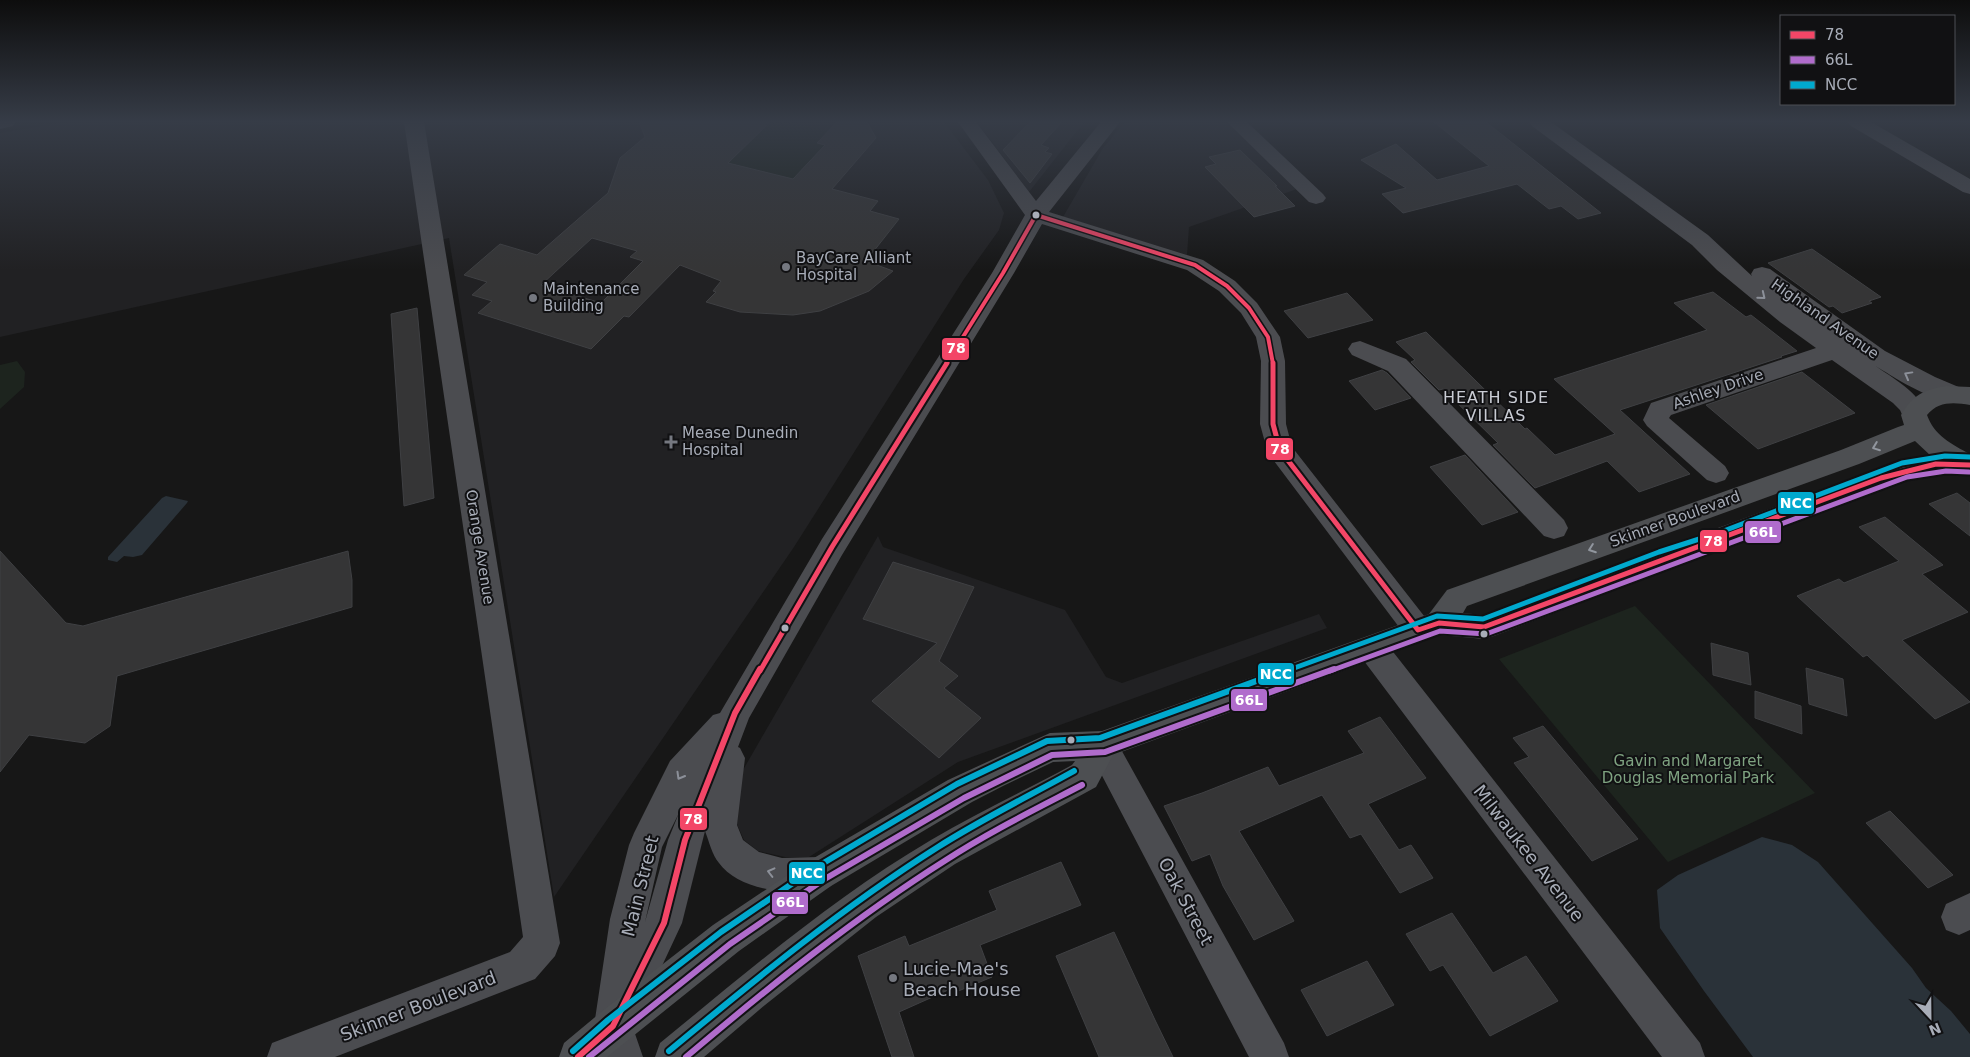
<svg xmlns="http://www.w3.org/2000/svg" width="1970" height="1057" font-family="'DejaVu Sans',sans-serif">
  <style>
    .built { fill: #212123 }
    .green { fill: #1d241e }
    .water { fill: #2a3239 }
    .building { fill: #353536; stroke: #3f4043; fill-rule: evenodd }
    .lines { fill: none; stroke-linecap: round; stroke-linejoin: round }
    .minor { fill: #4b4c50; fill-rule: evenodd }
    .major { fill: #4d4f52; fill-rule: evenodd }
    .bus-1-far2-casing { stroke: #111113; stroke-width: 7 }
    .bus-1-far1-casing { stroke: #111113; stroke-width: 9 }
    .bus-1-casing { stroke: #111113; stroke-width: 10 }
    .bus-2-far1-casing { stroke: #111113; stroke-width: 9 }
    .bus-2-casing { stroke: #111113; stroke-width: 10 }
    .bus-3-far1-casing { stroke: #111113; stroke-width: 9 }
    .bus-3-casing { stroke: #111113; stroke-width: 10 }
    .bus-1-far2 { stroke: #f34667; stroke-width: 4 }
    .bus-1-far1 { stroke: #f34667; stroke-width: 5 }
    .bus-1 { stroke: #f34667; stroke-width: 6 }
    .bus-2-far1 { stroke: #b06ccc; stroke-width: 5 }
    .bus-2 { stroke: #b06ccc; stroke-width: 6 }
    .bus-3-far1 { stroke: #00a9ce; stroke-width: 5 }
    .bus-3 { stroke: #00a9ce; stroke-width: 6 }
    .oneway { stroke: #8c9099 }
    .oneway2 { stroke: #91969e }
    .bus-dot { fill: #a8adb8; stroke: #111113; stroke-width: 2 }
    .poi-dot { fill: #757880; stroke: #111113; stroke-width: 2 }
    .labels { text-anchor: middle; dominant-baseline: central; stroke-width: 4; stroke-linejoin: round; paint-order: stroke }
    .poi-label { font-size: 15px; fill: #a8adb8; stroke: #111113; text-anchor: start }
    .street-label { font-size: 15px; fill: #a8adb8; stroke: #111113 }
    .park-label { font-size: 15px; fill: #7fa381; stroke: #111113 }
    .neighbourhood-label { font-size: 16px; letter-spacing: 1px; fill: #c9ccd4; stroke: #111113 }
    .near-street-label { font-size: 18px; fill: #a8adb8; stroke: #111113 }
    .near-poi-label { font-size: 18px; fill: #a8adb8; stroke: #111113; text-anchor: start }
    .line-badge { stroke: #111113; stroke-width: 2 }
    .badge-label { font-size: 14px; text-anchor: middle; font-weight: bold; fill: #fff }
  </style>
  <rect width="100%" height="100%" fill="#171717"/>
  <path class="built" d="M66,122H944L988,180L1004,213L999,230L964,279L794,547L554,897L449,238L0,337V133Z
    M977,122H1084L1029,192Z
    M1125,122H1227L1297,189L1189,227L1187,255L1063,217L1103,148Z
    M878,536L883,547L1065,610L1106,677L1122,683L1319,614L1327,628L958,762L809,857H785L758,851L744,840L736,822L743,770Z"/>
  <path class="green" d="M770,122H790L828,131L817,143L825,145L793,179L747,168L744,171L724,166Z
    M17,361L25,372L24,387L0,409V365Z
    M1635,606L1815,793L1668,862L1499,659Z"/>
  <path class="water" d="M166,496L188,501L187,503L142,555L133,557L124,556L117,562L108,560V557L162,498Z
    M1762,837L1792,845L1818,862L1912,968L1926,988L1951,1011L1970,1034V1057H1753L1704,991L1660,928L1657,890L1678,875Z"/>
  <path class="building" d="M639,122H770L728,163L793,179L825,145L817,143L837,122H867L876,138L832,189L878,201L870,211L899,219L866,261L893,271L869,291L820,311L793,315L740,312L706,302L716,292L713,291L721,281L680,265L629,317L624,316L591,349L478,313L492,301L472,295L487,282L464,275L500,244L537,255L608,193L620,158L645,137ZM592,238L637,251L630,257L643,261L601,303L541,285Z
    M1030,122H1062L1041,145L1049,148L1045,152L1052,154L1030,183L1003,150Z
    M1434,122H1486L1601,213L1578,219L1561,206L1549,209L1517,184L1403,213L1382,194L1406,188L1361,160L1396,144L1437,180L1489,166Z
    M1240,150L1277,186H1275L1295,206L1254,217L1205,167L1216,164L1209,157Z
    M1812,249L1881,297L1869,301L1872,303L1842,313L1833,306L1829,307L1768,263Z
    M1713,292L1746,317L1751,315L1797,351L1781,356L1782,357L1620,410L1690,474L1639,492L1607,461L1535,488L1493,445L1498,443L1443,389L1439,390L1411,362L1415,360L1396,342L1426,332L1525,429L1527,428L1555,455L1615,434L1554,379L1707,330L1674,303Z
    M1347,293L1373,320L1308,338L1284,311Z
    M417,308L434,498L404,506L391,314Z
    M1382,370L1387,373L1411,398L1375,410L1349,381Z
    M1802,372L1855,413L1758,449L1706,405Z
    M1465,455L1518,512L1482,525L1430,467Z
    M1957,493L1970,503V536L1929,504Z
    M1885,517L1943,565L1922,574L1968,612L1902,640L1970,702L1935,719L1867,655L1863,657L1797,596L1839,579L1844,583L1899,561L1859,527Z
    M0,551L66,623L83,626L348,551L352,580V607L117,676L110,726L85,743L29,735L0,772Z
    M893,562L974,587L939,661L958,676L944,688L981,718L939,758L872,701L937,643L863,619Z
    M1711,643L1748,653L1751,685L1713,675Z
    M1806,668L1843,679L1847,716L1809,704Z
    M1755,691L1801,706L1802,734L1755,718Z
    M1380,717L1426,778L1368,804L1399,850L1411,845L1433,878L1400,893L1361,834L1350,838L1322,795L1239,831L1294,921L1254,940L1223,886L1210,854L1192,861L1164,806L1202,793L1268,767L1279,786L1364,753L1348,731Z
    M1543,726L1638,839L1592,861L1514,763L1529,757L1513,738Z
    M1890,811L1953,875L1928,888L1866,823Z
    M1061,862L1081,905L980,945L992,977L956,992L955,987L899,1012L914,1057H892L858,956L905,936L909,946L997,910L989,891Z
    M1452,913L1493,973L1526,956L1558,1001L1490,1036L1443,965L1430,971L1406,934Z
    M1114,932L1155,1020L1173,1057H1099L1056,956Z
    M1367,961L1394,1005L1327,1036L1301,990Z"/>
  <g class="lines">
    <path class="minor" d="M0,122H16L13,126L0,129Z
      M404,122H424L560,943L555,956L535,979L335,1057H267L272,1043L510,952L523,937Z
      M958,122H976L1036,201L1101,122H1120L1049,212L1203,260L1235,281L1257,303L1280,337L1285,361L1286,424L1292,447L1428,621L1433,630L1428,639L1418,642L1408,639L1271,457L1267,450L1260,424L1261,361L1256,337L1241,313L1219,291L1187,270L1042,224L1014,273L842,555L749,718L738,747L740,748L745,758L737,825L743,840L759,852L782,858L819,857L831,862L836,874L831,886C801,898 739,892 719,863C712,855 709,841 705,831L682,923L633,1028L643,1057H605L594,1026L610,919L629,845L634,833L670,761L713,715L720,713L822,539L992,273L1025,215ZM679,813L668,840L645,922L662,847Z
      M1227,122H1247L1323,194L1326,198L1323,202L1316,204L1309,202Z
      M1530,122H1551L1708,235L1752,276L1751,274L1754,269L1762,267L1770,269L1885,351L1935,377L1961,388L1964,394L1961,400C1938,407 1894,377 1874,365C1894,379 1918,391 1927,415L1923,421L1914,424L1905,421L1900,410L1893,403L1832,360L1671,415L1669,418L1725,466L1729,473L1725,480L1716,483L1707,480L1647,426L1643,420L1651,403L1816,348L1780,322L1717,270L1692,245L1532,126Z
      M1848,122H1871L1970,179V194L1963,192L1851,126Z
      M1360,341L1406,359L1564,520L1568,528L1564,536L1554,539L1544,536L1388,371L1352,355L1348,349L1352,343Z
      M1372,635L1383,639L1700,1043L1705,1057H1662L1361,657L1357,648L1361,639Z
      M1102,731L1113,735L1284,1043L1289,1057H1249L1086,745L1091,735Z
      M1970,893V930L1959,935L1946,930L1941,917L1946,904Z"/>
    <path class="major" d="M1946,386L1970,387V405C1954,402 1938,401 1927,415C1934,435 1951,444 1970,454V473L1934,475L1890,485L1494,636L1484,639L1440,635L1113,755L1096,787L955,864L876,917L765,1005L704,1057H655L660,1043C747,972 834,897 931,840C977,813 1026,790 1072,765L1075,761L1053,762L1003,786L972,802L831,886L739,951L607,1057H559L564,1043L600,1013L713,925L807,862L948,780L1039,738L1050,733L1102,731L1429,614L1447,590L1841,450L1898,427L1904,425L1901,415C1913,395 1923,390 1946,386ZM1915,441L1931,456L1872,471L1483,615L1463,613L1467,606L1859,464Z"/>
    <defs>
      <path id="bus-1-far2" d="M946,364L1003,273L1036,215L1195,265L1227,286L1249,308L1268,337L1273,364"/>
      <path id="bus-1-far1" d="M1273,363V424L1280,450L1418,630L1439,623L1484,627L1881,478L1936,464L1970,465
        M760,671L832,547L947,363"/>
      <path id="bus-1" d="M578,1057L613,1026L664,923L685,840L735,713L760,669"/>
      <path id="bus-2-far1" d="M1330,671L1440,631L1486,634L1907,477L1946,471L1969,472"/>
      <path id="bus-2" d="M589,1057L730,944L823,880L964,798L1052,755L1105,752L1334,669
        M686,1057C769,987 854,918 946,860C989,832 1036,809 1082,785"/>
      <path id="bus-3-far1" d="M1286,671L1437,616L1483,619L1659,552L1721,532L1902,463L1945,456L1970,457"/>
      <path id="bus-3" d="M573,1051L608,1020L721,932L815,868L957,784L1047,741L1100,738L1289,669
        M669,1051C756,979 843,907 938,847C982,819 1029,796 1074,771"/>
    </defs>
    <use href="#bus-1-far2" class="bus-1-far2-casing"/>
    <use href="#bus-1-far1" class="bus-1-far1-casing"/>
    <use href="#bus-1" class="bus-1-casing"/>
    <use href="#bus-2-far1" class="bus-2-far1-casing"/>
    <use href="#bus-2" class="bus-2-casing"/>
    <use href="#bus-3-far1" class="bus-3-far1-casing"/>
    <use href="#bus-3" class="bus-3-casing"/>
    <use href="#bus-1-far2" class="bus-1-far2"/>
    <use href="#bus-1-far1" class="bus-1-far1"/>
    <use href="#bus-1" class="bus-1"/>
    <use href="#bus-2-far1" class="bus-2-far1"/>
    <use href="#bus-2" class="bus-2"/>
    <use href="#bus-3-far1" class="bus-3-far1"/>
    <use href="#bus-3" class="bus-3"/>
  </g>
  <defs><path id="oneway-chevron" d="M-2-3.5L2.5 0L-2 3.5" fill="none" stroke-width="1.6" stroke-linecap="round" stroke-linejoin="round" transform="scale(1.25)"/></defs>
  <g class="oneway">
    <use href="#oneway-chevron" transform="translate(1762 296) rotate(39)"/>
    <use href="#oneway-chevron" transform="translate(1908 375) rotate(-151)"/>
    <use href="#oneway-chevron" transform="translate(680 776) rotate(120)"/>
    <use href="#oneway-chevron" transform="translate(771 872) rotate(-166)"/>
  </g>
  <g class="oneway2">
    <use href="#oneway-chevron" transform="translate(1876 447) rotate(159)"/>
    <use href="#oneway-chevron" transform="translate(1592 549) rotate(160)"/>
  </g>
  <linearGradient id="sky" x2="0" y2="1"><stop stop-color="#0d0d0d"/><stop offset="0.45" stop-color="#363c47"/><stop offset="1" stop-color="#363c47" stop-opacity="0"/></linearGradient>
  <rect width="1970" height="270" fill="url(#sky)"/>
  <g class="bus-dot">
    <circle cx="1036" cy="215" r="4.5"/>
    <circle cx="785" cy="628" r="4.5"/>
    <circle cx="1484" cy="634" r="4.5"/>
    <circle cx="1071" cy="740" r="4.5"/>
  </g>
  <g class="poi-dot">
    <circle cx="786" cy="267" r="5"/>
    <circle cx="533" cy="298" r="5"/>
    <path d="M668.5 434.5h5v5h5v5h-5v5h-5v-5h-5v-5h5z"/>
    <circle cx="893" cy="978" r="5"/>
  </g>
  <g class="labels">
    <g class="poi-label">
      <text x="796" y="258">BayCare Alliant<tspan x="796" dy="17">Hospital</tspan></text>
      <text x="543" y="289">Maintenance<tspan x="543" dy="17">Building</tspan></text>
      <text x="682" y="433">Mease Dunedin<tspan x="682" dy="17">Hospital</tspan></text>
    </g>
    <g class="street-label">
      <text transform="translate(1825 319) rotate(35)">Highland Avenue</text>
      <text transform="translate(1718 389) rotate(-19)">Ashley Drive</text>
      <text transform="translate(1675 519) rotate(-20)">Skinner Boulevard</text>
      <text transform="translate(480 547) rotate(81)">Orange Avenue</text>
    </g>
    <g class="park-label">
      <text x="1688" y="761">Gavin and Margaret<tspan x="1688" dy="17">Douglas Memorial Park</tspan></text>
    </g>
    <g class="neighbourhood-label">
      <text x="1496" y="397">HEATH SIDE<tspan x="1496" dy="18">VILLAS</tspan></text>
    </g>
    <g class="near-street-label">
      <text transform="translate(1529 853) rotate(52)">Milwaukee Avenue</text>
      <text transform="translate(640 886) rotate(-76)">Main Street</text>
      <text transform="translate(1186 901) rotate(62)">Oak Street</text>
      <text transform="translate(418 1006) rotate(-21)">Skinner Boulevard</text>
    </g>
    <g class="near-poi-label">
      <text x="903" y="968">Lucie-Mae's<tspan x="903" dy="21">Beach House</tspan></text>
    </g>
  </g>
  <g class="line-badge">
    <rect x="941" y="337" width="29" height="24" rx="5" fill="#f34667"/>
    <rect x="1265" y="437" width="29" height="24" rx="5" fill="#f34667"/>
    <rect x="1777" y="491" width="38" height="24" rx="5" fill="#00a9ce"/>
    <rect x="1744" y="520" width="38" height="24" rx="5" fill="#b06ccc"/>
    <rect x="1699" y="529" width="29" height="24" rx="5" fill="#f34667"/>
    <rect x="1257" y="662" width="38" height="24" rx="5" fill="#00a9ce"/>
    <rect x="1230" y="688" width="38" height="24" rx="5" fill="#b06ccc"/>
    <rect x="679" y="807" width="29" height="24" rx="5" fill="#f34667"/>
    <rect x="788" y="861" width="38" height="24" rx="5" fill="#00a9ce"/>
    <rect x="771" y="891" width="38" height="24" rx="5" fill="#b06ccc"/>
  </g>
  <g class="badge-label">
    <text x="956" y="353">78</text>
    <text x="1280" y="454">78</text>
    <text x="1796" y="508">NCC</text>
    <text x="1763" y="537">66L</text>
    <text x="1713" y="546">78</text>
    <text x="1276" y="679">NCC</text>
    <text x="1249" y="705">66L</text>
    <text x="693" y="824">78</text>
    <text x="807" y="878">NCC</text>
    <text x="790" y="907">66L</text>
  </g>
  <rect x="1780" y="15" width="175" height="90" fill="#111113" stroke="#4d4f55"/>
  <rect x="1790" y="31" width="25" height="8" fill="#f34667" stroke="#4d4f55"/>
  <text x="1825" y="40" font-size="15" fill="#a8adb8">78</text>
  <rect x="1790" y="56" width="25" height="8" fill="#b06ccc" stroke="#4d4f55"/>
  <text x="1825" y="65" font-size="15" fill="#a8adb8">66L</text>
  <rect x="1790" y="81" width="25" height="8" fill="#00a9ce" stroke="#4d4f55"/>
  <text x="1825" y="90" font-size="15" fill="#a8adb8">NCC</text>
  <g transform="translate(1930 1017) rotate(158)" stroke="#111113" stroke-width="4" paint-order="stroke">
  <path d="M0-4L9 19L0 12L-9 19Z" fill="#a8adb8"/>
  <text y="-8" font-size="14" font-weight="bold" text-anchor="middle" fill="#a8adb8">N</text>
  </g>
</svg>
